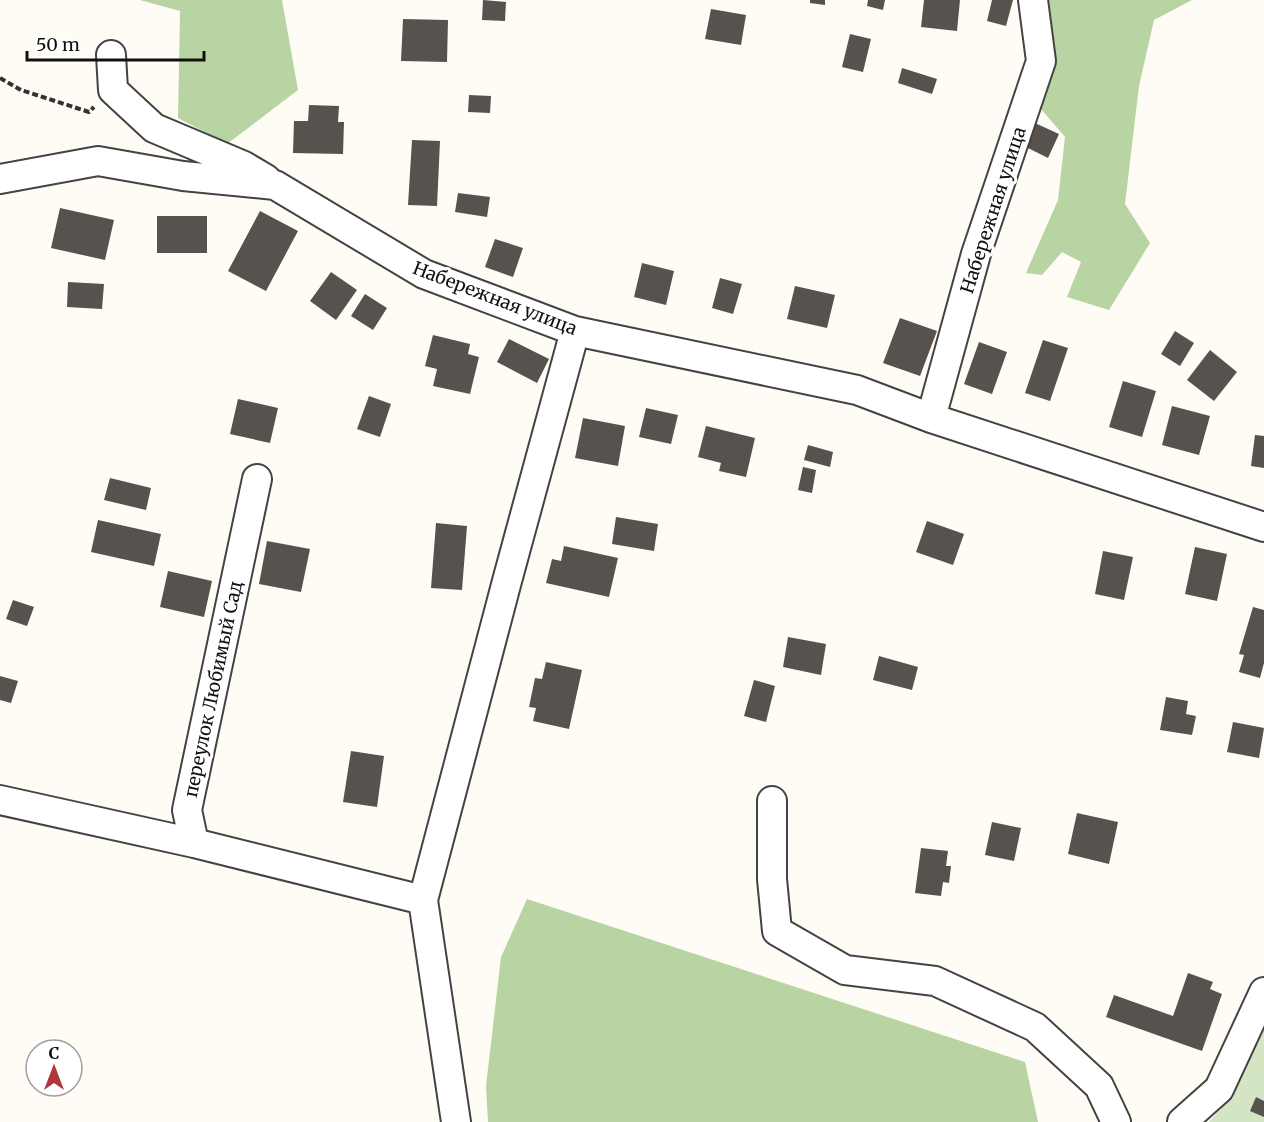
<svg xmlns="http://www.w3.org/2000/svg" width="1264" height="1122" font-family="Merriweather,serif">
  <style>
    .green { fill: #d3e5c2 }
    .forest { fill: #b8d4a3 }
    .building { fill: #58524e }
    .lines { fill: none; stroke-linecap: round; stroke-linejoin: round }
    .minor-casing { stroke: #434343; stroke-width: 32 }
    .path { stroke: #323232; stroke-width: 4; stroke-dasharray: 6 3; stroke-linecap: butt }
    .minor { stroke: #fff; stroke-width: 28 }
    .labels { text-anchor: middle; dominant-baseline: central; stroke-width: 6; stroke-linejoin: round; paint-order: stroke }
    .street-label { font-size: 18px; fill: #101010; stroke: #fff }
  </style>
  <rect width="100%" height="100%" fill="#fefcf5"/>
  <path class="green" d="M1264,1021V1122H1209L1224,1105Z"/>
  <path class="forest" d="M140,0H282L298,90L227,144L178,118L180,11Z
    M1039,0H1192L1154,20L1139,86L1125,204L1150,243L1109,310L1067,297L1081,262L1062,252L1042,275L1026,273L1058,200L1065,137L1035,102L1054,67Z
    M527,899L1025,1062L1038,1122H488L486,1086L501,957Z"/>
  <path class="building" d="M483,0L506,2L505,21L482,20Z
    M810,0H825V5L810,3Z
    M868,0H885L883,10L867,6Z
    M924,0H960L957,31L921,27Z
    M992,0H1013L1006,26L987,21Z
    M711,9L746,15L741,45L705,39Z
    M403,19L448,20L447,62L401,61Z
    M850,34L871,39L863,72L842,67Z
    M902,68L937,79L932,94L898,83Z
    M469,95L491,96L490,113L468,112Z
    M309,105L339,106L338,122H344L343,154L293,153L294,121H308Z
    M1035,123L1059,134L1048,158L1024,146Z
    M412,140L440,141L437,206L408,205Z
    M458,193L490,197L487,217L455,212Z
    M60,208L114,220L105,260L51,248Z
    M260,211L298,231L266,291L228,271Z
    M157,216H207V253H157Z
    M495,239L523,248L513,277L485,267Z
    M642,263L674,271L666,305L634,297Z
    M331,272L357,290L336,320L310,301Z
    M720,278L742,284L733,314L712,308Z
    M68,282L104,284L102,309L67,307Z
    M795,286L835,295L827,328L787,319Z
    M365,294L387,308L373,330L351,316Z
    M900,318L937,331L920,376L883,363Z
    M1175,331L1194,343L1180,366L1161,354Z
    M433,335L470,344L468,354L479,357L470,394L433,386L437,369L425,366Z
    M509,339L549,359L537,383L497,362Z
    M1043,340L1068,348L1050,401L1025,393Z
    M979,342L1007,352L992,394L964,384Z
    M1210,350L1237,372L1214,401L1187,380Z
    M1123,381L1156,391L1142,437L1109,427Z
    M369,396L391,404L380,437L357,429Z
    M238,399L278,408L270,443L230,434Z
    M1172,406L1210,416L1199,455L1162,445Z
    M646,408L678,415L671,444L639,437Z
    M583,418L625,426L618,466L575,458Z
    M706,426L755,438L746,477L719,471L721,463L698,457Z
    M1255,435L1264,436V468L1251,466Z
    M808,445L833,452L830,467L804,460Z
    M803,467L816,470L812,493L798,490Z
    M110,478L151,488L146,510L104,500Z
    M616,517L658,524L654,551L612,544Z
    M98,520L161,534L154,566L91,552Z
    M927,521L964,534L953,565L916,552Z
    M436,523L467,526L462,590L431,588Z
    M267,541L310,549L301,592L259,584Z
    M564,546L618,558L609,597L546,583L552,559L561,561Z
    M1195,547L1227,554L1217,601L1185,594Z
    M1103,551L1133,557L1124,600L1095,594Z
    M168,571L212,581L204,617L160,607Z
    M13,600L34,607L27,626L6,619Z
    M1253,607L1264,610V663L1260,678L1239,672L1244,655L1239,654Z
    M788,637L826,644L821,675L783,667Z
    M879,656L918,667L912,690L873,680Z
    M546,662L582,670L569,729L533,721L536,708L529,707L535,678L542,679Z
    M0,676L18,681L11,703L0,700Z
    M754,680L775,686L766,722L744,716Z
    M1166,697L1188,701L1186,714L1196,716L1192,735L1160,730Z
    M1233,722L1264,728L1259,758L1227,752Z
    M351,751L384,756L377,807L343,802Z
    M1077,813L1118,822L1109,864L1068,854Z
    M992,822L1021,828L1014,861L985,855Z
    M921,848L948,851L946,866H951L949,883L943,882L941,896L915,893Z
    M1188,973L1213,982L1210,989L1222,994L1202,1051L1106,1017L1114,995L1173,1016Z
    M1256,1097L1264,1101V1117L1250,1111Z"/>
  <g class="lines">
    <defs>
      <path id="minor" d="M111,55L113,90L154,128L244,166L266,179
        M0,179L98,161L183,176L275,185L424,274L575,331L857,390L931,418L1264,527
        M931,418L976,254L1041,61L1033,0
        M257,479L187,810L194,843L423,900
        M0,800L194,843
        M772,801V879L777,931L845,970L935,981L1035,1027L1099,1086L1116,1122
        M456,1122L423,900L507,581L575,331
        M1182,1122L1219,1089L1264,992"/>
    </defs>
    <use href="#minor" class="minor-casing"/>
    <path class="path" d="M0,78L21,90L89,112L94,107"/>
    <use href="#minor" class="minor"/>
  </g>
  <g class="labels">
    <g class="street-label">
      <text transform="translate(993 210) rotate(-72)">Набережная улица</text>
      <text transform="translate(495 298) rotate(21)">Набережная улица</text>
      <text transform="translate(213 689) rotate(-78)">переулок Любимый Сад</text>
    </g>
  </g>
  <g transform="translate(54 1068)"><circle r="28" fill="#ffffff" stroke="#9f9f9f" stroke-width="1.5"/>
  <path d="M0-4.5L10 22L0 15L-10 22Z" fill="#b1383a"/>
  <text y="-9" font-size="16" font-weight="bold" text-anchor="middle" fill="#101010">С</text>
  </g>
  <path d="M27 51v9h177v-9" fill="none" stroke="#101010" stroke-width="3"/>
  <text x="36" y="51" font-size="18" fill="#101010" stroke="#ffffff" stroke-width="4.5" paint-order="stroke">50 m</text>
</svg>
